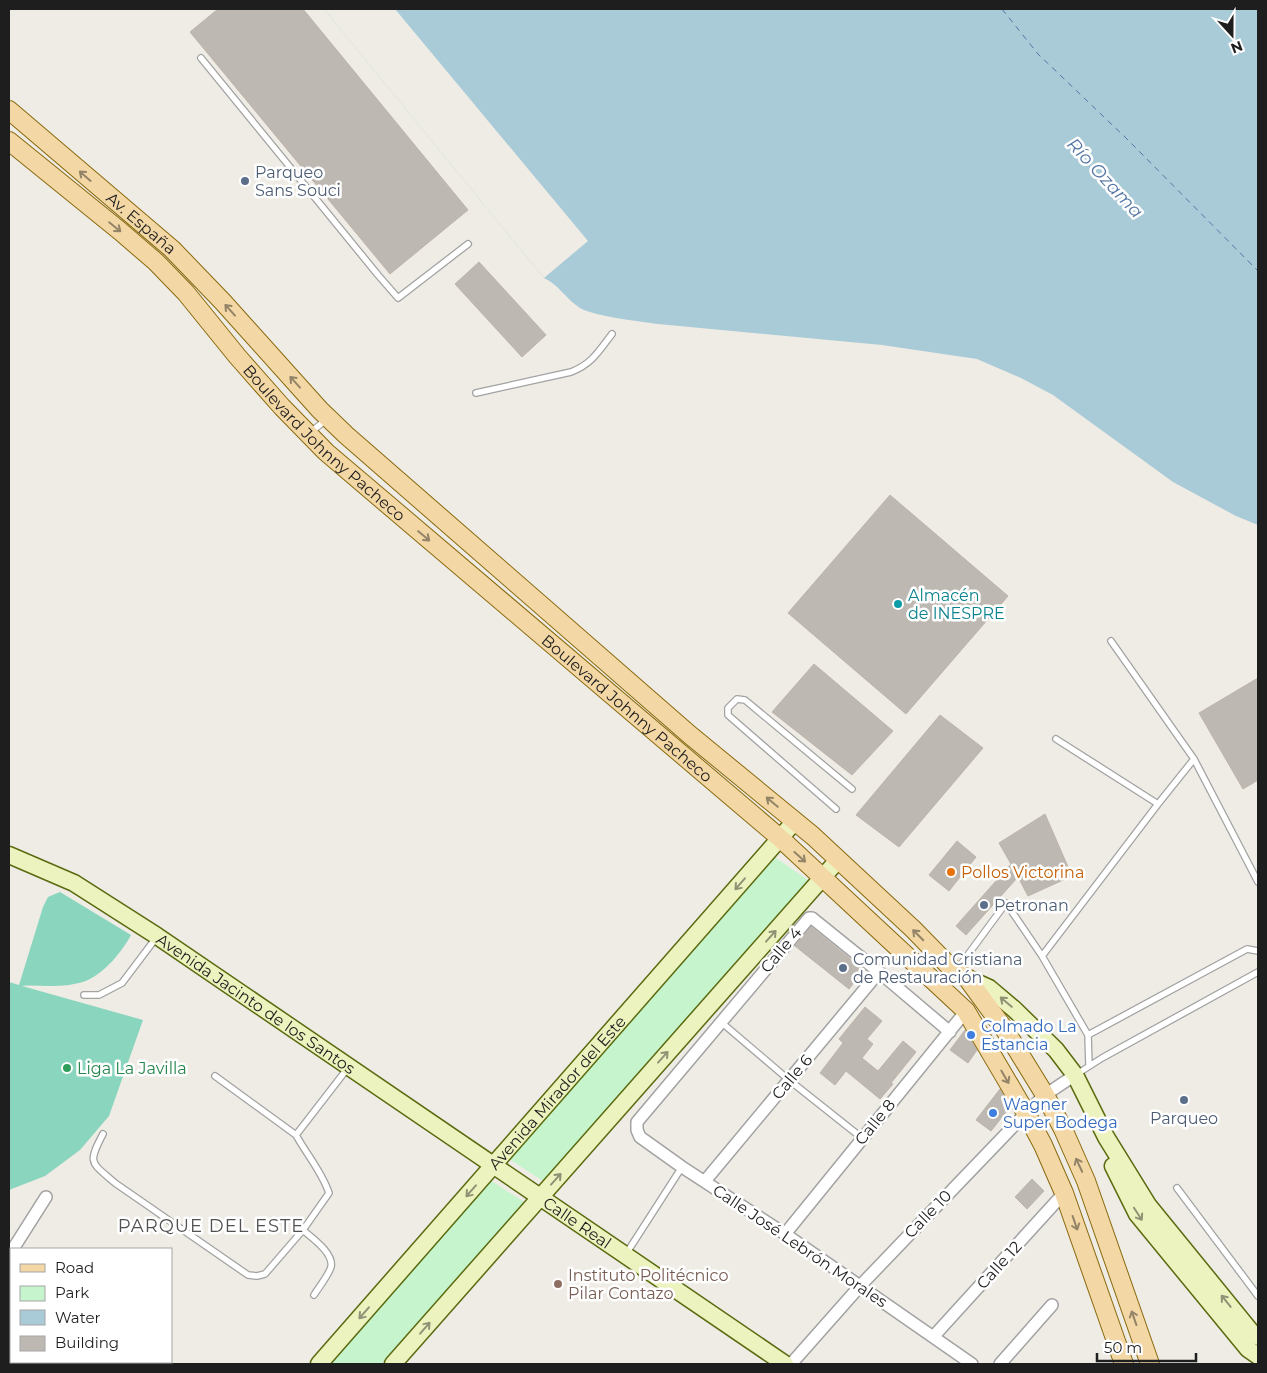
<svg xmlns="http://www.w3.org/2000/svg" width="1267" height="1373" font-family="Montserrat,sans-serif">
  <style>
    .park { fill: #c6f4cd }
    .pitch { fill: #8ad5be }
    .water { fill: #a9cad7 }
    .pier { fill: #eeece5 }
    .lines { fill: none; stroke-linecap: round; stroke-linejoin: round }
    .ferry { stroke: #5476a4; stroke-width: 1; stroke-dasharray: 6 5; stroke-linecap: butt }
    .building { fill: #beb8b2; stroke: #beb4a9 }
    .lane-casing { stroke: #a2a2a2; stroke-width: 8 }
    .street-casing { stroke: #a2a2a2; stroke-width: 14 }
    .secondary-casing { stroke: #5a6a0f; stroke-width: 19 }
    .primary-casing { stroke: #896a0e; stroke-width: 20 }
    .lane { stroke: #fff; stroke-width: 5.5 }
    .street { stroke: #fff; stroke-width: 11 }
    .secondary { stroke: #ecf3be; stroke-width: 16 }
    .primary { stroke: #f3d7a5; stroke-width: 18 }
    .oneway { stroke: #938468 }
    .oneway2 { stroke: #8f9376 }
    .service-dot { fill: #5c6f8a; stroke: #fff; stroke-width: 2 }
    .culture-dot { fill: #0f9aa8; stroke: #fff; stroke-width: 2 }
    .food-dot { fill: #e8710a; stroke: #fff; stroke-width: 2 }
    .shop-dot { fill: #3f7fe0; stroke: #fff; stroke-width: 2 }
    .leisure-dot { fill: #2e9e5b; stroke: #fff; stroke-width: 2 }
    .education-dot { fill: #8d6e63; stroke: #fff; stroke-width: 2 }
    .labels { text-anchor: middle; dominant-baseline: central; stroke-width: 5; stroke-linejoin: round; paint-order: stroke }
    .service-label { font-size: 16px; fill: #4e5e75; stroke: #fff; text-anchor: start }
    .street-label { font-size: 16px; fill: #1e1e1e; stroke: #fff }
    .culture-label { font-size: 16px; fill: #0d838f; stroke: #fff; text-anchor: start }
    .food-label { font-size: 16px; fill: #c56008; stroke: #fff; text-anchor: start }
    .shop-label { font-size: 16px; fill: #366cbe; stroke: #fff; text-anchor: start }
    .leisure-label { font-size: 16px; fill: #27864d; stroke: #fff; text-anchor: start }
    .education-label { font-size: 16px; fill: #785e54; stroke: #fff; text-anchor: start }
    .water-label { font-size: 18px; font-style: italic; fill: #5476a4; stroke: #fff }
    .neighbourhood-label { font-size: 18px; letter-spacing: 1px; fill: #515151; stroke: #fff }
  </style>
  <rect width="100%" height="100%" fill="#eeece5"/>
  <path class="park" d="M773,856L808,880L543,1181L506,1157Z
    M487,1178L524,1202L381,1364H325Z"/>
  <path class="pitch" d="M60,892L131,935C122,952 105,972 88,980C77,985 61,986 49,986C40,986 30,985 22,986L143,1020L109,1116L80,1150L45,1176L9,1190V982L19,985L43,907L48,897Z"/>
  <path class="water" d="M324,9H1258V525L1236,516L1173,482L1053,395L1021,378L977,359L882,345L658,324C638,321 597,317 580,308C567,300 557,283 544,278Z"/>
  <path class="pier" d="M324,9H395L588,241L544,278Z"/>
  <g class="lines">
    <path class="ferry" d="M1002,9L1038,54L1127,139L1258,271"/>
  </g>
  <path class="building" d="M218,9H303L468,210L390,274L190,32Z
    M479,262L546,335L522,357L455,284Z
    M890,495L1008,596L906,714L788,613Z
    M814,664L893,731L852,775L772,712Z
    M1258,678V780L1243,789L1199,713Z
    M940,715L983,748L899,847L856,815Z
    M1045,814L1072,876L1028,896L1018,877L966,935L956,926L1011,864L999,843Z
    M957,841L976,857L949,891L929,875Z
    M811,927L864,970L849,989L795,946Z
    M865,1007L882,1021L867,1039L873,1044L862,1058L878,1071L903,1041L916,1052L891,1083L893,1084L880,1099L846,1071L835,1085L820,1073L843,1043L839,1039Z
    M965,1030L977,1050L968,1063L950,1050Z
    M1000,1089L1010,1107L991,1131L976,1120Z
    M1032,1179L1044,1191L1027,1209L1015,1197Z"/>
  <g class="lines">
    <defs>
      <path id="lane" d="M201,58L378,275L398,298L468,244
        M476,393L571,372C592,364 599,351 612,334
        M311,432L327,419
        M1111,641L1194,759L1258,882
        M1056,739L1158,804
        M836,809L728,715V708L737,699L745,700L852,789
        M956,971L1006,903L1042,956
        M84,995H99L122,983L156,938
        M721,1022L789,1080L862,1138
        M1088,1035L1247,949L1258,951
        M1089,1066L1088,1035L1042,956L1158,804L1194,759
        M1077,1074L1102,1058L1258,972
        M215,1076L296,1135
        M103,1134C87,1164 91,1162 115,1183L248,1275L257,1276L265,1274L303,1230
        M1177,1188L1258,1296
        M626,1254L682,1167
        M314,1295C319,1287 328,1276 331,1267C334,1253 312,1238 303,1230L329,1193C322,1172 307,1155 296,1135L347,1069"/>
      <path id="street" d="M950,1032L879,972L812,918H809L637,1122V1130L640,1137L682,1167L785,1234L972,1364
        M705,1181L879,972
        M785,1234L966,1011
        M13,1249L46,1197
        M9,1298L11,1300
        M933,1337L1064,1193
        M113,1364L115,1362
        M791,1364L860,1286L1026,1113L1045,1095L1075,1075
        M1000,1364L1052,1305"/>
      <g id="secondary">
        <path id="s1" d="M9,855L74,883L157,936L785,1364"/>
        <path d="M967,978L989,988L1014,1009L1056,1050L1075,1075L1106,1137L1148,1205L1253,1334L1258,1337"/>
        <path d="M1113,1166L1137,1214L1248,1349L1258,1356"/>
        <path id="s2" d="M319,1364L795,821"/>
        <path d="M393,1364L838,860"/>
      </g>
      <g id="primary">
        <path id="s3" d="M9,110L172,249L223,302L320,410L346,435L690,735L813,836L913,929L955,972L967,978L1005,1030L1045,1095L1063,1129L1086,1181L1150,1364"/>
        <path id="s4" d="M9,141L120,231L156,262L186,293L237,356L282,407L326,452L780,838L966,1011L1026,1113L1043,1145L1064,1193L1124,1364"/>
      </g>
    </defs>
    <use href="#lane" class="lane-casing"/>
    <use href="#street" class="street-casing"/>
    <use href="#secondary" class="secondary-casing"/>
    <use href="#primary" class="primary-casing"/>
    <use href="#lane" class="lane"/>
    <use href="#street" class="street"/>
    <use href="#secondary" class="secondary"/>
    <use href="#primary" class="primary"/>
  </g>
  <defs><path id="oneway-shaft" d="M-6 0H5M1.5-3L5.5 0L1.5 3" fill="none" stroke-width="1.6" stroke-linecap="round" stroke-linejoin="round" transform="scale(1.25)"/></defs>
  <g class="oneway">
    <use href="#oneway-shaft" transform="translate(85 176) rotate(-139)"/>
    <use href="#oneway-shaft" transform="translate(115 227) rotate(39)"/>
    <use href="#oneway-shaft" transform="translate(230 310) rotate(-132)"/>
    <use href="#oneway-shaft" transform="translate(295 382) rotate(-132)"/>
    <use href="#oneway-shaft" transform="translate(424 536) rotate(40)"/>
    <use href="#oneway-shaft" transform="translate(772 802) rotate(-140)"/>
    <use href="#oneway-shaft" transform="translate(800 857) rotate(42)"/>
    <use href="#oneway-shaft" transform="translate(918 935) rotate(-135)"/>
    <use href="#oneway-shaft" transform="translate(1005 1077) rotate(60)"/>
    <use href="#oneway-shaft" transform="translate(1079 1165) rotate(-115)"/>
    <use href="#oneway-shaft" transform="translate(1075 1223) rotate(71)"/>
    <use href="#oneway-shaft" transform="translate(1134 1318) rotate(-109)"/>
  </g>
  <g class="oneway2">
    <use href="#oneway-shaft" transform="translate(740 884) rotate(131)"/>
    <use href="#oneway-shaft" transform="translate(771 936) rotate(-48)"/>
    <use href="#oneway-shaft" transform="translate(1006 1002) rotate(-140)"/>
    <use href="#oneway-shaft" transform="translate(663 1057) rotate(-48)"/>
    <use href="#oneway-shaft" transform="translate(556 1179) rotate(-48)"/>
    <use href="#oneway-shaft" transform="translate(471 1191) rotate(131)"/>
    <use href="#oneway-shaft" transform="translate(1138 1214) rotate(57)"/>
    <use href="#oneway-shaft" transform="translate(1226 1301) rotate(-129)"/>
    <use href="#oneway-shaft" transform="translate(364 1313) rotate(131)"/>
    <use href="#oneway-shaft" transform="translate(425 1328) rotate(-49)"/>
  </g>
  <g class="service-dot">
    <circle cx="245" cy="181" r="5"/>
    <circle cx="984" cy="905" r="5"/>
    <circle cx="843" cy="968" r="5"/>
    <circle cx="1184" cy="1100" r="5"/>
  </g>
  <circle class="culture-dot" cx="898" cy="604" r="5"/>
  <circle class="food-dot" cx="951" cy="872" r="5"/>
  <g class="shop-dot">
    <circle cx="971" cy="1035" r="5"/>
    <circle cx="993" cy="1113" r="5"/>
  </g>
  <circle class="leisure-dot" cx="67" cy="1068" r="5"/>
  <circle class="education-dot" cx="558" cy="1284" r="5"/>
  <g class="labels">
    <g class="service-label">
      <text x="255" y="172">Parqueo<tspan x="255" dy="18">Sans Souci</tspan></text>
      <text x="994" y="905">Petronan</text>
      <text x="853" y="959">Comunidad Cristiana<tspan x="853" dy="18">de Restauración</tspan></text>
      <text x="1184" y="1118" text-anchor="middle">Parqueo</text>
    </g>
    <g class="street-label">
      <text stroke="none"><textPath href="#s3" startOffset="174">Av. España</textPath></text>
      <text stroke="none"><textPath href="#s4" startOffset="438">Boulevard Johnny Pacheco</textPath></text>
      <text stroke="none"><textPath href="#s4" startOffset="841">Boulevard Johnny Pacheco</textPath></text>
      <text transform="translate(781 950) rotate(-50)">Calle 4</text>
      <text stroke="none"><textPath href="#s1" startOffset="289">Avenida Jacinto de los Santos</textPath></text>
      <text transform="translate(792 1077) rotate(-50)">Calle 6</text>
      <text stroke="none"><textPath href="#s2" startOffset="361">Avenida Mirador del Este</textPath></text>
      <text transform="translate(875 1122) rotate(-51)">Calle 8</text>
      <text transform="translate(928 1214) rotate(-46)">Calle 10</text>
      <text stroke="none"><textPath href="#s1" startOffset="678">Calle Real</textPath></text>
      <text transform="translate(800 1246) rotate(34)">Calle José Lebrón Morales</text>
      <text transform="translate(999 1265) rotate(-48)">Calle 12</text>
    </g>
    <g class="culture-label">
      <text x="908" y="595">Almacén<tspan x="908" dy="18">de INESPRE</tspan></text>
    </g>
    <g class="food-label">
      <text x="961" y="872">Pollos Victorina</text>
    </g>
    <g class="shop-label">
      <text x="981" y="1026">Colmado La<tspan x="981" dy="18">Estancia</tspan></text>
      <text x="1003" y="1104">Wagner<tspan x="1003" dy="18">Super Bodega</tspan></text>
    </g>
    <g class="leisure-label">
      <text x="77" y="1068">Liga La Javilla</text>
    </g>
    <g class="education-label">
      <text x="568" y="1275">Instituto Politécnico<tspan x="568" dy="18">Pilar Contazo</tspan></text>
    </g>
    <g class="water-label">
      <text transform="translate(1105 178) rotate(47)">Río Ozama</text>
    </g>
    <g class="neighbourhood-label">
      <text x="211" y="1226">PARQUE DEL ESTE</text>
    </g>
  </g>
  <rect width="1267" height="1373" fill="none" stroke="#1e1e1e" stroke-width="20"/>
  <rect x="10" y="1248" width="162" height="115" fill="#ffffff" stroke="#a5a5a5"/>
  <rect x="20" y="1264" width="25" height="8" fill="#f3d7a5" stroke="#a5a5a5"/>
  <text x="55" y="1273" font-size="15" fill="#1e1e1e">Road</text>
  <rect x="20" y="1286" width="25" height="15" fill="#c6f4cd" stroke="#a5a5a5"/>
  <text x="55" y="1298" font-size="15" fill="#1e1e1e">Park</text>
  <rect x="20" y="1310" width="25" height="15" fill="#a9cad7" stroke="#a5a5a5"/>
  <text x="55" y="1323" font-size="15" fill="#1e1e1e">Water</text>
  <rect x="20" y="1336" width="25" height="15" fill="#beb8b2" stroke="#a5a5a5"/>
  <text x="55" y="1348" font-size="15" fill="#1e1e1e">Building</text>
  <g transform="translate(1232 35) rotate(159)" stroke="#ffffff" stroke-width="4" paint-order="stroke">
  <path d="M0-4L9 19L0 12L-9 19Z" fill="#1e1e1e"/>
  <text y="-8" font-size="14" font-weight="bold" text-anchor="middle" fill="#1e1e1e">N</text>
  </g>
  <path d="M1097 1353v8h99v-8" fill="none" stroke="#1e1e1e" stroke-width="2.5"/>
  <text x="1104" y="1353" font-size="15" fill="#1e1e1e" stroke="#ffffff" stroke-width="4" paint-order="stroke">50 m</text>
</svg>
